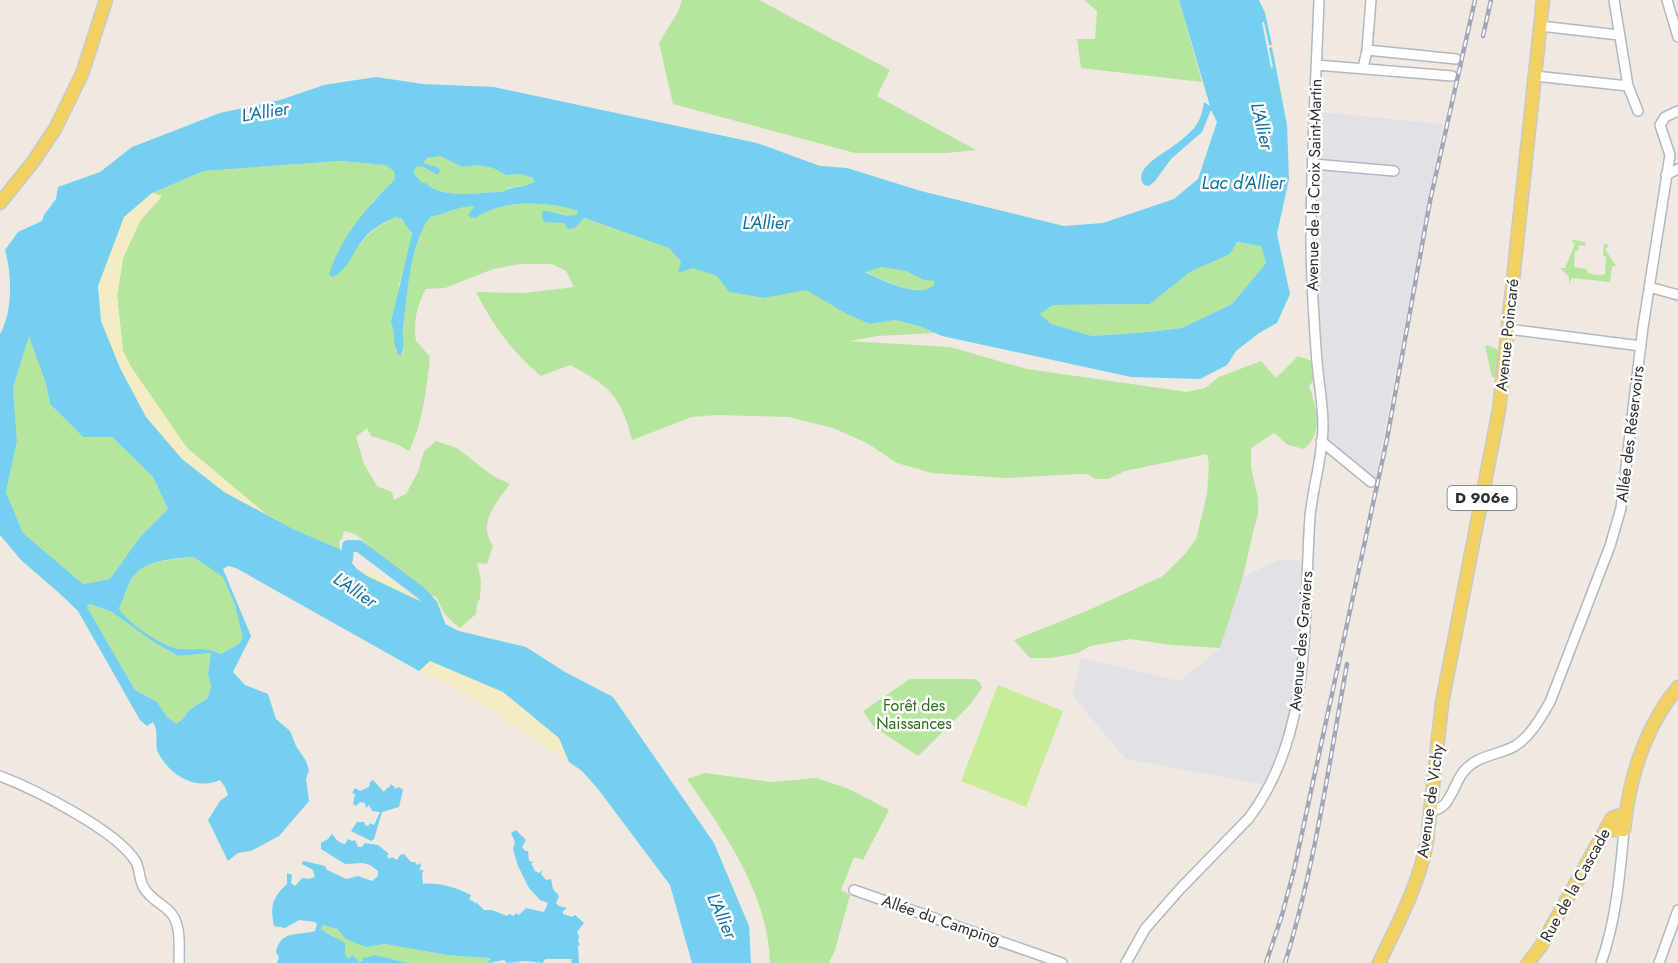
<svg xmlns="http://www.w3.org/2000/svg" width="1678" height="963" font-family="Jost,sans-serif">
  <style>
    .industrial { fill: #e3e1e8 }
    .green { fill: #b6e59e }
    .sand { fill: #f3ecc5 }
    .pitch { fill: #c9ec9a }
    .water { fill: #75cff0; fill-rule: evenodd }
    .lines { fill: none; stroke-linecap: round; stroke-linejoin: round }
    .river { stroke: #75cff0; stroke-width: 12 }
    .minor-casing { stroke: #b4b7c1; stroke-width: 12 }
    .major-casing { stroke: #c9c9c9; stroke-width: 15 }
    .minor { stroke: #fff; stroke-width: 9 }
    .major { stroke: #f2d163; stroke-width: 12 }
    .rail-casing { stroke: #a3a6b8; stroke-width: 4.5 }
    .rail { stroke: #fff; stroke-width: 2; stroke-dasharray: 7; stroke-linecap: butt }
    .labels { text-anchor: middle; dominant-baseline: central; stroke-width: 5; stroke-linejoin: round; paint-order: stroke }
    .shield { fill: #fff; stroke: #6d6d6d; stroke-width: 1.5 }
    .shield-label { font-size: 15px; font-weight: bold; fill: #2e2e2e }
    .street-label { font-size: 16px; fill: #2e2e2e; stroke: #fff }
    .park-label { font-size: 16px; fill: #2c6e1b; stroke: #fff }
    .water-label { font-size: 18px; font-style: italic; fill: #0d6fa3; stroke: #fff }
  </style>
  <rect width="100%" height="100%" fill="#efe9e1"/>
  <path class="industrial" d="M1320,112L1443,124L1375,481L1329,445L1318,312L1316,246Z
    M1279,560L1304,561L1300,670L1284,745L1266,785L1126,759L1072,695L1081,658L1180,681L1220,648L1243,577Z"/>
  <path class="green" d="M682,0H759L890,70L877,96L976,150L946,153H855L673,104L659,43L678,12Z
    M1084,0H1179L1202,82L1081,68L1077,39H1095L1097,11Z
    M440,156L462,167L477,165L493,168L506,175L520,174L533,178L534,183L531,185L508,188L503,192C481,192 442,200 426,183H422L413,172L416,167L426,164L424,162L427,158Z
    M340,161L385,165L394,171L395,179L374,200L332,265L340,273C358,246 366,231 396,217C405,219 412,232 412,240L399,285L395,330L396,352L403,353C404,346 402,338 403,330C406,298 411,242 430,217C447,214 456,207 473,206L475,208L468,214L475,218C502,199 549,201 579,211L577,214L572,217L550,210L580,221L583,218L669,248L681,262L717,276L729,292L764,298L806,289L870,324L895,320L919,326L934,333L878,336L849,341L950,347L1027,369L1187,392L1205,388L1219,377L1261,361L1276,378L1298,356L1312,361L1313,381L1309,386C1317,407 1324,433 1304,449L1288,445L1274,433L1251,448V467L1258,499V515L1254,528L1243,577L1220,648L1172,645L1130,639L1090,646L1078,653L1051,658H1030L1014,640L1089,610L1163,576L1185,554L1196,539L1207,494L1209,465L1207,454L1125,471L1108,479H1095L1087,474H1077L1006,478L932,473L897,463L867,443L833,428L789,417L717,415L692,417L632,440C621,396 610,386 570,365L541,376C513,353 492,324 476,292L525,293L574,287L566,271L552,264H521L493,269L445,288L426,289C417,304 413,323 416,341L430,357C427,388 423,422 409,451L397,444L371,436L367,428L356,437L364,464L377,486L392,492L394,500L406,494L418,472L424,451L436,441L457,448L493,476L510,484C496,503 477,523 493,546L487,564L477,563L481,580L480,598L477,604L476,614L460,628C448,619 442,612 437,598C418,589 401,577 385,563C373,552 361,532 344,531L342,538L339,542L340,549L295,530L266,514L187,448L131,367L123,351L117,296L123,258L140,221L162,196L152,193L204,171Z
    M1574,240L1584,242L1586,241L1585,246L1579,245L1578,251H1575L1574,267L1587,269V272C1592,275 1599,276 1605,274L1606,257L1603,256L1604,244H1607L1609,246L1605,249L1616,266H1612L1610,282L1572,278L1569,284V277L1560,268H1565L1575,244L1571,241Z
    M1236,242L1261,246L1266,263L1232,304L1182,328L1149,332L1092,336L1051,324L1040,314L1053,305L1150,304L1190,272L1229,254Z
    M881,267L906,271L924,280L934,281L936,284C920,300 881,279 864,271Z
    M29,335L46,384L50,404L83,437H112L153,477L168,509L140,537L110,579L83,584L23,533L6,492L17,441L13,388Z
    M1487,345L1499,350L1495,378L1492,377L1485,346Z
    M194,557L223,576L235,605L244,638L239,644L221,654C203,645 192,652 175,648C161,646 123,621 119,608C124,600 124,594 128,586C139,559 169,560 194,557Z
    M90,604L112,612L155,643L178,656L211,653L208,674L211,687L208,698L189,710L183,719L176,725L167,717L157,702L135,690L87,607Z
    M910,679H974L980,682L982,688L968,707L918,756L874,727L863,711Z
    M705,773L771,782L816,778L849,789L889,810L863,860L854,857L841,890L850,895L835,950L829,963H770C768,893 725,834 687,779Z
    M323,925L337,929L341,934L366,947L385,944L447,955L488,958L490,963H408L367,958L359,962L344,955C344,942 331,935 321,929Z"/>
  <path class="sand" d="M152,193L162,196L140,221L123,258L117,296L123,351L131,367L187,448L266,514L224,492L182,459L146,417L120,368L101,321L98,287L109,254L124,217Z
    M357,569C373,569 410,591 422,602L367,576Z
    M430,661L503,692L559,738L569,762L458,689L419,671Z"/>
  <path class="pitch" d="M998,685L1063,711L1026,807L961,781Z"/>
  <path class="water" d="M1179,0H1259L1265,13L1272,45H1269L1264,22H1262L1271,68L1273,67L1269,48L1272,47L1287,125L1289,179L1277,234L1290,294L1277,323L1259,333L1236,351L1227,365L1200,379L1131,377L942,336L919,326L895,320L870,324L847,314L806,290L764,298L729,292L717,276L693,268L678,273L681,262L669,248L584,218L575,228L568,229L564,223L545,222L542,218V211C554,210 567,219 577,214L578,211C549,201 502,199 476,218L470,217L468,214L474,208L473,206C456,207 446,214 430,217C410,244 407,296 403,329C402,339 406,349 400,356C392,348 396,333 391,322L412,234L402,219L396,217C383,223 371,229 362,241C353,252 346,273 332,277L329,275C340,237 368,206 395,179L394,171L385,165L340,161L204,171L152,193L124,217L98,286L101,321L120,368L146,417L182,459L224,492L295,530L340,549L357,569L367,576L422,602L445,624L459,631L526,647L565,672L613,697L714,843L749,926L751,963H692L670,885L598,789L582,771L569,762L559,738L503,692L430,661L419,671L236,568L228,566L223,569L251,636L233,672L245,685L268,694L276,719L290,731L296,746L306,761L309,770L306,779L309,801L279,836L251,851L238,853L228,861L208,820L220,801L228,795L225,787L220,780C198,790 174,778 162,759C161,758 157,751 157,750C155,740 159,732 153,722L147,726L140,720L78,611L58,592L21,560L0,535V334C13,312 12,274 5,250L18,232L42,221L44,215L56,199L58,187L100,172L132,147L220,113L280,100L324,85L376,77L423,84L494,87L757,143L820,166L847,168L921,191L1064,226L1103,223L1174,199L1198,179L1217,122L1211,110L1202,132L1171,159L1155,181L1149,186L1144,185C1132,170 1162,154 1172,147C1179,142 1188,135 1194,128C1201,119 1202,113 1204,102L1210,106ZM440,156L462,167L477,165L493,168L506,175L520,174L533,178L534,182C525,189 512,185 503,192C481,192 442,200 426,183H422L413,172L416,167L422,166L438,175L440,170L437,167L426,164L424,162L427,158ZM1237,242L1261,246L1266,263L1232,304L1182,328L1149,332L1092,336L1051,324L1040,314L1053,305L1150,304L1190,272L1230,254ZM881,267L906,271L924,280L934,281L935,284C920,300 882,280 865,272ZM29,336L46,384L50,404L83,437H112L153,477L168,509L140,537L110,579L83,584L23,533L6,492L17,441L13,388ZM194,557L223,577L235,605L243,638L239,644L221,654C201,645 193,652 175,648C162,646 123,620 119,608C124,600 124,594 128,586C139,559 170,559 194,557ZM90,604L112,612L155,643L178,656L211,653L208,674L211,687L208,698L189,710L183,719L176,724L167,717L157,702L135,690L87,607Z
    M373,780L384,792L387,788L390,787V784L395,787L394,789L399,787L403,790L399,807L382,812L374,839L371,841L351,831L357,822H364L366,826L369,825L370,823L374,825L380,812L372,811L369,805L366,808L365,803L360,802L356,806L353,804L355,794L352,793L355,788L360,791L369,787L370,782Z
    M516,830L526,840L522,847L525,851H528L529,861L534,862L531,863L535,871L539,873L543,870L541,874L546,880L551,879L553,889L559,896L556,903L559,906L567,908L563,911V914L572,917L575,915L584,923L577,932L579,936L578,942L580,944L578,946L579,963H571L572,959H545L543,963L525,961L507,963L504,960L488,963L490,959L488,958L447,955L385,944L366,947L346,939L337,929L323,925L321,929C328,934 337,939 345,943V955L349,958L351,957L352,955L359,962L362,961L364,957L367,958L374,955L408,963H277L279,957L276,952C281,929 299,936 315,931L317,924L315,922L299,920L285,928L274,926C270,906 272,898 287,884V873L292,875L291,883L295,886L302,878L309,879L315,877L313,870L302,864V862L304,861L325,866L327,870L346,879L358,876L372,881L378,876V871L370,865L363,863L345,864L321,849V843L328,839L332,834C337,838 334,841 345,844L348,839L352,841L355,840L358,847H362L365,843L378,845L389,854L387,856L389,859L392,857L397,860L400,855L404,854L411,862H415L417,865L420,863L421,867L419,869L424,871L422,873L423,884C437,882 455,887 471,895L469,900L473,901L476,904V902L484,910H492L507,916L509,914L514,916L516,913L519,915L526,908L544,912L548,903L540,900L529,888L518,866L513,849L515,842L511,833Z"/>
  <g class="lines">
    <path class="river" d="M333,560L347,559L348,546H359L421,593L432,605L442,632"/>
    <defs>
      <path id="minor" d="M1614,0L1628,86L1638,111
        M1667,0L1678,37
        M1540,26L1619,35
        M1367,50L1456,59
        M1316,65L1452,76
        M1363,68L1367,50L1371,0
        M1535,76L1628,86
        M1313,164L1394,171
        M1666,175L1678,169
        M1649,287L1678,295
        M1508,329L1641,346
        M1321,441L1371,482
        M0,776C34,789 118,831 136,862C140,870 139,880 144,888C150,898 160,903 168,910C182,922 179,946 179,963
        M1431,810C1451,811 1453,782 1465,770C1478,755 1499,755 1515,746C1531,736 1541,717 1550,702L1610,546L1621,508L1643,327L1670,155L1660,125L1665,117L1678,111
        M854,890L1062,963
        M1126,963L1145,929L1180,889L1249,818C1314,732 1303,617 1310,516C1313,487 1323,454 1323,426C1323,405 1319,384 1317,363C1314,322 1311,281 1311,241C1311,160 1316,80 1319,0
        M1601,963C1616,921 1620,875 1624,830
        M1659,963L1678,910"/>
      <path id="major" d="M0,203L33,162L55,129L82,74L106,0
        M1605,830H1624C1629,779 1645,727 1678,687
        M1379,963C1398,923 1419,885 1427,841L1442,703L1499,410L1543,0
        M1528,963L1541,946L1612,818L1620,815L1626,816"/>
    </defs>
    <use href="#minor" class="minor-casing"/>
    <use href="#major" class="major-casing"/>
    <use href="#minor" class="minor"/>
    <use href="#major" class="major"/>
    <defs>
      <path id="rail" d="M1483,36L1491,0
        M1266,963L1282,915L1294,870L1387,439L1430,201L1475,0
        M1285,963C1315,866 1329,764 1347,664"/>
    </defs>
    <use href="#rail" class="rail-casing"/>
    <use href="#rail" class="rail"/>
  </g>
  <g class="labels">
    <rect class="shield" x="1447.5" y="486" width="69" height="24" rx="4.5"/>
    <g class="shield-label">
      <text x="1482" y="498">D 906e</text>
    </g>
    <g class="street-label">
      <text transform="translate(1314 185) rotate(-89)">Avenue de la Croix Saint-Martin</text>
      <text transform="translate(1507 335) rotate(-84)">Avenue Poincaré</text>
      <text transform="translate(1630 434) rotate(-83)">Allée des Réservoirs</text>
      <text transform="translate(1301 641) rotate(-85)">Avenue des Graviers</text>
      <text transform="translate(1430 801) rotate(-82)">Avenue de Vichy</text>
      <text transform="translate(1575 885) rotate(-61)">Rue de la Cascade</text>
      <text transform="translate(941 920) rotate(19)">Allée du Camping</text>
    </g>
    <g class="park-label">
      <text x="914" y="705">Forêt des<tspan x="914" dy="18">Naissances</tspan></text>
    </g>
    <g class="water-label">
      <text transform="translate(265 112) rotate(-9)">L'Allier</text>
      <text transform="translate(1262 126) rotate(77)">L'Allier</text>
      <text x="1243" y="183">Lac d'Allier</text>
      <text x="766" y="223">L'Allier</text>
      <text transform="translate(355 590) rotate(34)">L'Allier</text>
      <text transform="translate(722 916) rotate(66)">L'Allier</text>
    </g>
  </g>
</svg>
